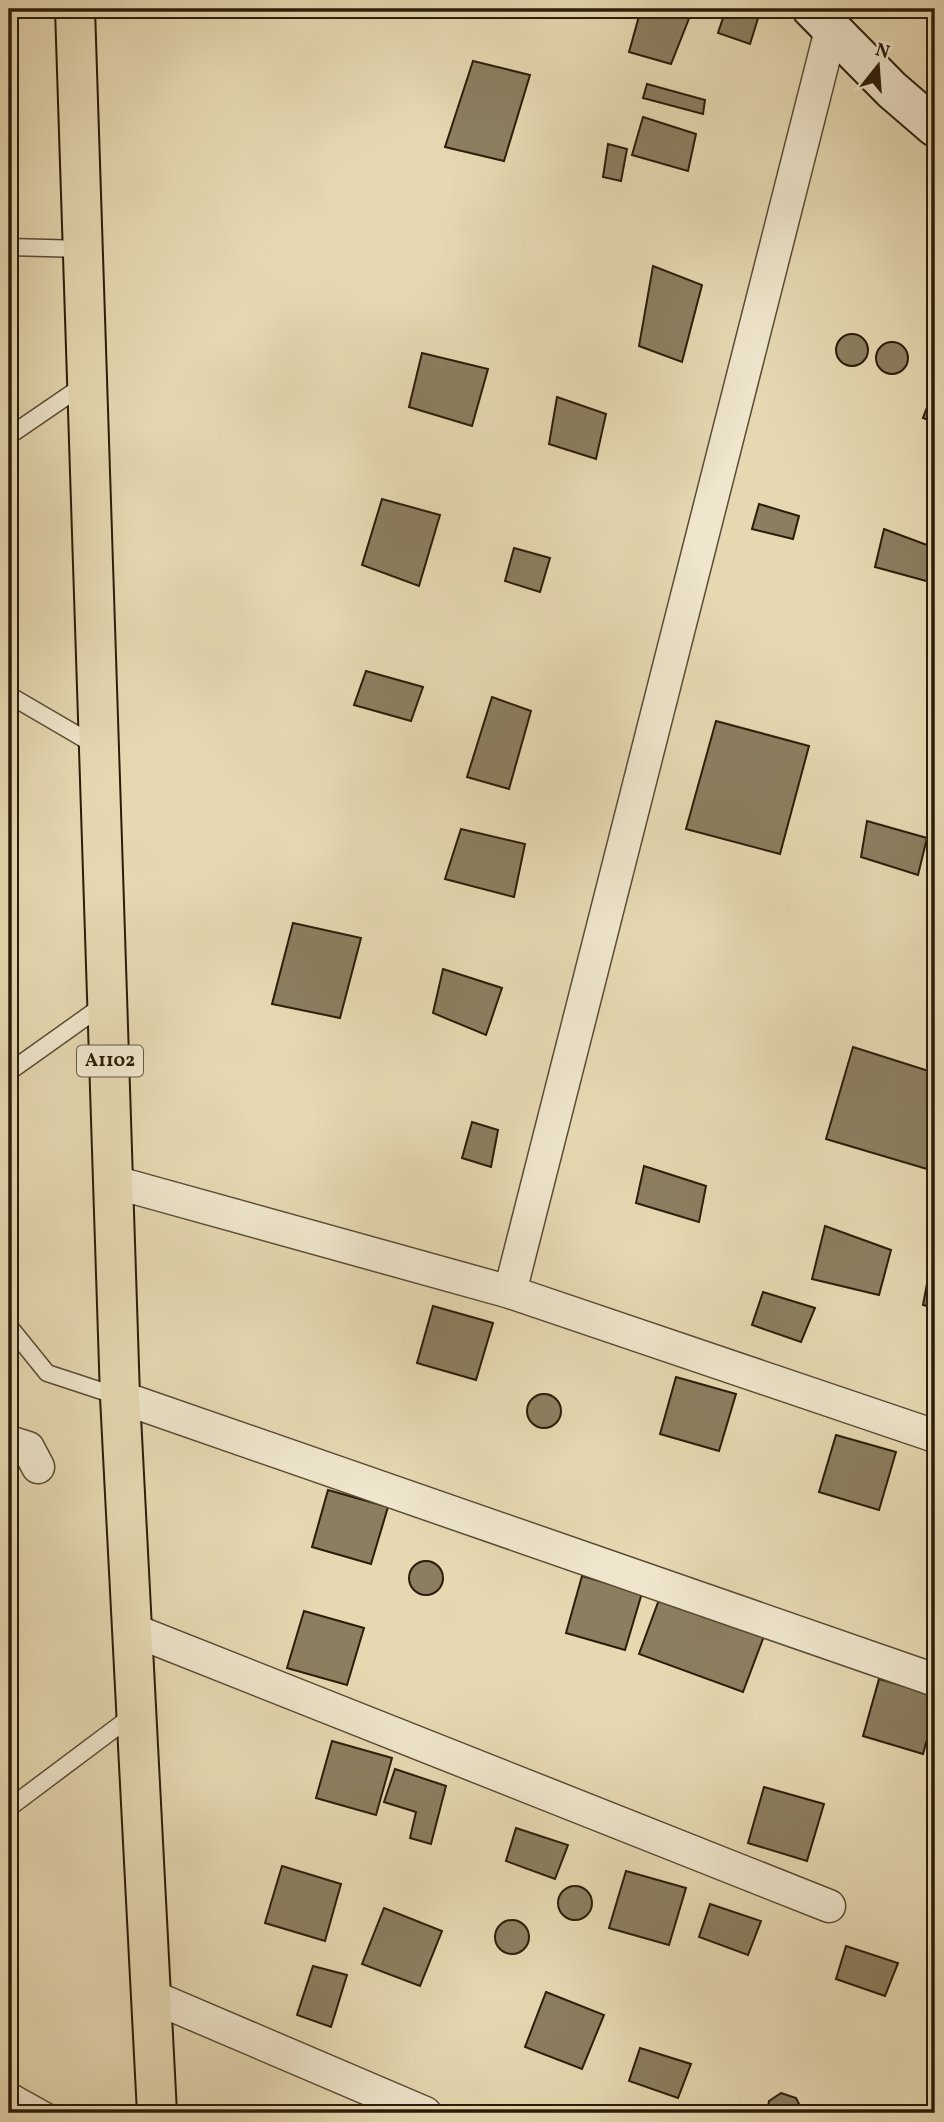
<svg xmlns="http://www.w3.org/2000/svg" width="944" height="2122" font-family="Vollkorn,serif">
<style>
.building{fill:#8c7f61;stroke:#2b1d0a;stroke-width:2}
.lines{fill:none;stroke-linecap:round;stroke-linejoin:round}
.lane-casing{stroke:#5a4c34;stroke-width:19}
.street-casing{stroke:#5a4c34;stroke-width:35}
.secondary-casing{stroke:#2b1d0a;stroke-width:42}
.primary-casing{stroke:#2b1d0a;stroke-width:42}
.lane{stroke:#efe6cd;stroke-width:16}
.street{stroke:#efe6cd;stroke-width:32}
.secondary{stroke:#efe6cd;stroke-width:38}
.primary{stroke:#e6d9b2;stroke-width:38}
.labels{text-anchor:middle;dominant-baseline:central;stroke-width:6;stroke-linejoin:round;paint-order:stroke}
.shield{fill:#efe6cd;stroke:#665944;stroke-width:2}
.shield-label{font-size:19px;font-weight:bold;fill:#2b1d0a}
</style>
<rect width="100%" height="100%" fill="#e6d9b2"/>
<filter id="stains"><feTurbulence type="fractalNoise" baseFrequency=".00286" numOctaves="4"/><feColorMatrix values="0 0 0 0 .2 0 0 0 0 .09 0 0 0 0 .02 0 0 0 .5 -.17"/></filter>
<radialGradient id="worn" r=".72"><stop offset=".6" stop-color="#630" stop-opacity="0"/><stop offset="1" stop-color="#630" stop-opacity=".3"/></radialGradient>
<g class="building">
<polygon points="641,9 685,9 692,11 671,64 629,52"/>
<polygon points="726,9 751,9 760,12 750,44 718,33"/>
<polygon points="473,61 530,75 504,161 445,147"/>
<polygon points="647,84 705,100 703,114 643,98"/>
<polygon points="643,117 696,134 688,171 632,155"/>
<polygon points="608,144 627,149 621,181 603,177"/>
<polygon points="653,266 702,285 682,362 639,346"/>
<circle cx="852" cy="350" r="16"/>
<circle cx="892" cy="358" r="16"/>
<polygon points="422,353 488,369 472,426 409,407"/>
<polygon points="935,386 935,423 923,418"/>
<polygon points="557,397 606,414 596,459 549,444"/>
<polygon points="382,499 440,515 419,586 362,565"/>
<polygon points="759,504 799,516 793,539 752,529"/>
<polygon points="884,529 935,548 935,566 930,582 875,567"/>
<polygon points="514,548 550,558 540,592 505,581"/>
<polygon points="366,671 423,687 411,721 354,705"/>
<polygon points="492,697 531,711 509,789 467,777"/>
<polygon points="716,721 809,746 780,854 686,829"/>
<polygon points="867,821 927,838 918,875 861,857"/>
<polygon points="461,829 525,844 514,897 445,879"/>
<polygon points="293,923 361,938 340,1018 272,1004"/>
<polygon points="443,969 502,988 486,1035 433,1013"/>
<polygon points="853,1047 935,1073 935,1140 927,1169 826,1139"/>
<polygon points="472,1122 498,1130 491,1167 462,1158"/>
<polygon points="644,1166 706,1186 699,1222 636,1203"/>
<polygon points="825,1226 891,1250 879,1295 812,1279"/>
<polygon points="932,1257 935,1258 935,1308 923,1305"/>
<polygon points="763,1292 815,1308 801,1342 752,1325"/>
<polygon points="433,1306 493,1323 476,1380 417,1363"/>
<polygon points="676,1377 736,1394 719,1451 660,1434"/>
<circle cx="544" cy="1411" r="17"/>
<polygon points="836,1435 896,1452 879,1510 819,1492"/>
<polygon points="328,1490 388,1507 371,1564 312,1547"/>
<circle cx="426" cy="1578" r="17"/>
<polygon points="582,1576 642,1593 625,1650 566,1633"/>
<polygon points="660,1597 764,1636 743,1692 639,1654"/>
<polygon points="304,1611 364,1628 347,1685 287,1668"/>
<polygon points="879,1679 935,1695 935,1710 923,1754 863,1736"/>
<polygon points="332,1741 392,1758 376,1815 316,1798"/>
<polygon points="395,1769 446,1786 431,1844 410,1838 416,1812 384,1802"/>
<polygon points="764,1787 824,1804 807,1861 748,1843"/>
<polygon points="516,1828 568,1845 555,1879 506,1861"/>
<polygon points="282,1866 341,1884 325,1941 265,1923"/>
<polygon points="626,1871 686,1888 669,1945 609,1928"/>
<circle cx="575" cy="1903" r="17"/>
<polygon points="710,1904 761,1921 748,1955 699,1937"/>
<polygon points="384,1908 442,1931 420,1986 362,1964"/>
<circle cx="512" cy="1937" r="17"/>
<polygon points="846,1946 898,1963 885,1996 836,1979"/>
<polygon points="313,1966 347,1975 331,2027 297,2015"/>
<polygon points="546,1992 604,2015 582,2069 525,2047"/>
<polygon points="640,2048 691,2064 678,2098 629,2081"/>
<polygon points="781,2093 796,2098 801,2108 800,2113 767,2113 769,2101"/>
</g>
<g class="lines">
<g class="lane-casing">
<g id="lane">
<polyline points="9,247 83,249"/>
<polyline points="9,436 85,384"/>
<polyline points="9,695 98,747"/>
<polyline points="9,1072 106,1003"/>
<polyline points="9,1326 47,1373 120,1397"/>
<polyline points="9,1808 133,1715"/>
<polyline points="9,2090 50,2113"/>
</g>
</g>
<g class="street-casing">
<g id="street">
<polyline points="114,1182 510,1292 935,1436"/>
<polyline points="510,1292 831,30"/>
<polyline points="120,1397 935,1680"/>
<polyline points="9,1442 28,1448 38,1467"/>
<polyline points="133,1630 829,1906"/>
<polyline points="151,1996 425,2113"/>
</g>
</g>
<g class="secondary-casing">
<polyline id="secondary" points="812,9 892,90 935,127"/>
</g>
<g class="primary-casing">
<polyline id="primary" points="75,9 120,1397 157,2113"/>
</g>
<use href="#lane" class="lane"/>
<use href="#street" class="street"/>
<use href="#secondary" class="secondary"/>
<use href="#primary" class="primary"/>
</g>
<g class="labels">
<rect class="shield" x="77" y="1045.5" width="66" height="31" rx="5"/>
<g class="shield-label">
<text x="110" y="1061">A1102</text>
</g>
</g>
<rect width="944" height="2122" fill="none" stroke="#e6d9b2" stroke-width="35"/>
<rect x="10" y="10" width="923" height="2101" fill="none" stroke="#2b1d0a" stroke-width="3.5"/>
<rect x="18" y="18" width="909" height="2087" fill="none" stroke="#2b1d0a" stroke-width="2"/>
<g transform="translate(878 66) rotate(17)" stroke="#efe6cd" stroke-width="5" paint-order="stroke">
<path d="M0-5L12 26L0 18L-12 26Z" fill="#2b1d0a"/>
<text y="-10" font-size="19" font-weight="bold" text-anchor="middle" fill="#2b1d0a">N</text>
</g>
<rect width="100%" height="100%" filter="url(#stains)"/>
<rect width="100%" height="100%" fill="url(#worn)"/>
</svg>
